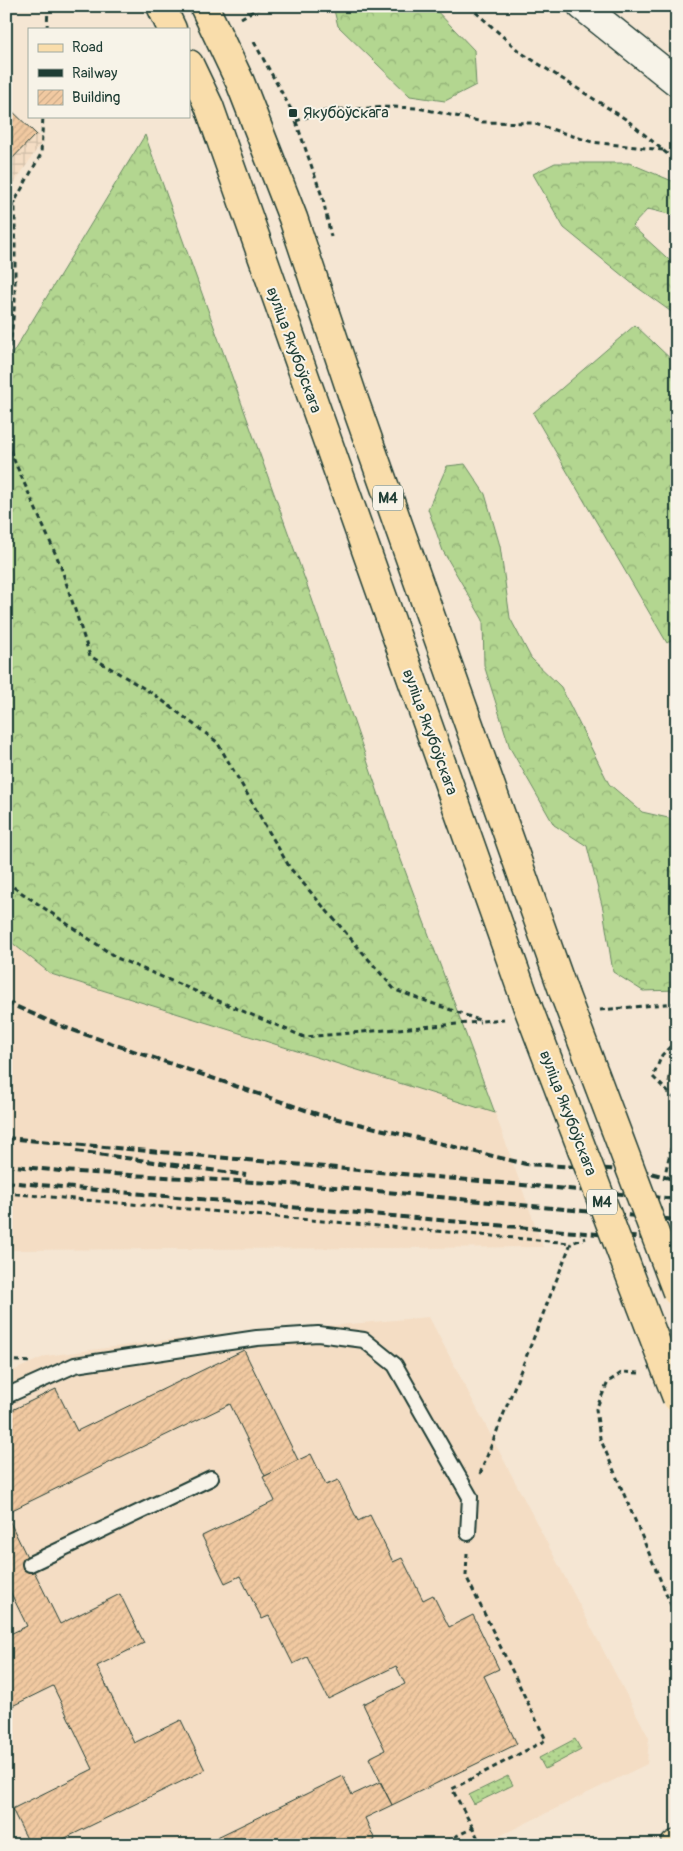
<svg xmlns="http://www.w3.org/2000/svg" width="683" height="1851" font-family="Pangolin,sans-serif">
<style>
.built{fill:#f4ddc4}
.industrial{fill:url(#industrial-grid)}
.grass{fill:url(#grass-dots);stroke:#698a62}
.forest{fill:url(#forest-crowns);stroke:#698a62}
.building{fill:url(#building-hatch);stroke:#1f3d34}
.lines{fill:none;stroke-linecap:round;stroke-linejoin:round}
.lane-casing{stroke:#1f3d34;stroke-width:18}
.secondary-casing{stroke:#1f3d34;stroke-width:31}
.primary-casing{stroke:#1f3d34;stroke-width:31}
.path{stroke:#1f3d34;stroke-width:3;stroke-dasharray:5 4;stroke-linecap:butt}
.lane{stroke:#f7f3e8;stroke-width:14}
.secondary{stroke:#f7f3e8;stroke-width:28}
.primary{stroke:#f9ddab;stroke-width:28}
.rail{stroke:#1f3d34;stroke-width:4;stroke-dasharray:8 4;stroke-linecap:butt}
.primary-bridge-casing{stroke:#1f3d34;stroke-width:31;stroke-linecap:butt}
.primary-bridge{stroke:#f9ddab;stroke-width:28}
.poi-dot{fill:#1f3d34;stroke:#f7f3e8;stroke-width:2}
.labels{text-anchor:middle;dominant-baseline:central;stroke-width:4;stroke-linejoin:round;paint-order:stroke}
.shield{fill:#f7f3e8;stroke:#60746a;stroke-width:1}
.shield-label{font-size:15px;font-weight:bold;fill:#1f3d34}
.poi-label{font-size:16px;fill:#1f3d34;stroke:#f7f3e8;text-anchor:start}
.street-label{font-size:16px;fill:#1f3d34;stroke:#f7f3e8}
</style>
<defs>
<pattern id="industrial-grid" width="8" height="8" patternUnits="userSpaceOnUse" patternTransform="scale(1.25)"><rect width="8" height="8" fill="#f4ddc4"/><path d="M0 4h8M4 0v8" fill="none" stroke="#d1bfa9"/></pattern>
<pattern id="grass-dots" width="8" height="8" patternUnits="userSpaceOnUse" patternTransform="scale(1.25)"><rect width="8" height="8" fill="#b3d690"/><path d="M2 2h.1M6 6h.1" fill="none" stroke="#91af76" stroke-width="1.8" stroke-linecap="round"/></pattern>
<pattern id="forest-crowns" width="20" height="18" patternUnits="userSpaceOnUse" patternTransform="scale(1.25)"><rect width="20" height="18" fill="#b3d690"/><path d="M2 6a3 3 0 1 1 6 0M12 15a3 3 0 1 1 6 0" fill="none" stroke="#91af76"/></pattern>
<pattern id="building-hatch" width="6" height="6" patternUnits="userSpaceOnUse" patternTransform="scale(1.25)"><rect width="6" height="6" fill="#f1c9a1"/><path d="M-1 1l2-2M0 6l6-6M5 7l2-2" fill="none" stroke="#ceae8b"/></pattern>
</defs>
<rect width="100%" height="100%" fill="#f5e6d3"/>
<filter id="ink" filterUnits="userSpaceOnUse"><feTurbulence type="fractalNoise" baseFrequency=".02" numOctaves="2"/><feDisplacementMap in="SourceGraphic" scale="10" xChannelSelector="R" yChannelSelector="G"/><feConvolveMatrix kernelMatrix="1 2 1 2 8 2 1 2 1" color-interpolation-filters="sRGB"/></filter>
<g filter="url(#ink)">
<g class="built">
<polygon points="6,938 51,974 495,1113 543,1247 6,1250"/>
<polygon points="429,1317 649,1738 647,1764 481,1845 6,1845 6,1374 46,1356 167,1340"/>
</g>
<polygon class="industrial" points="6,105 43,140 6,196"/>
<g class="grass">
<polygon points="575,1739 581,1750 545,1769 539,1758"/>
<polygon points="508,1776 513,1785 474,1804 469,1795"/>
</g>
<g class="forest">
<polygon points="333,6 432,6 474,50 476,85 445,101 410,96 338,26"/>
<polygon points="145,135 312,599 400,857 495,1113 51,974 6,938 6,364"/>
<polygon points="555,163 629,163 677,183 677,216 648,209 632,226 677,267 677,316 634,285 564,228 533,174"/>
<polygon points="635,325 677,365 677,636 667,643 533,413"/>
<polygon points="465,464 485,494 500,546 510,618 531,658 561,687 609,784 642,812 677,820 677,990 643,991 613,972 603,909 587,846 554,825 510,748 484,665 483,620 443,551 428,509 447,466"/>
</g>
<g class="building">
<polygon points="6,105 36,134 6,165"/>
<polygon points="675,1046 677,1046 677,1084 668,1082"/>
<polygon points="244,1350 298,1460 265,1476 230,1404 6,1513 6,1413 56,1389 77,1431"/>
<polygon points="311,1454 326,1485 338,1480 358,1521 370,1515 393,1562 402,1558 423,1600 433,1595 449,1627 473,1615 499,1669 484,1676 517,1744 392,1805 369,1758 385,1750 363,1704 405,1684 396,1666 328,1699 307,1657 293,1664 269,1616 262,1619 240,1576 225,1583 202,1536 275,1501 263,1477"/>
<polygon points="6,1514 60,1624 120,1594 144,1643 97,1666 134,1743 181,1720 205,1770 51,1845 30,1845 12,1809 93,1769 53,1686 6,1709 6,1636 27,1626 6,1583"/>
<polygon points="343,1776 352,1795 380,1782 392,1805 365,1818 375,1840 365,1845 201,1845"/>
</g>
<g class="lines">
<g class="lane-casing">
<g id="lane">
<polyline points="6,1396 75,1365 257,1338 318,1334 364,1340 395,1365 470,1497 468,1533"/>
<polyline points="30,1564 211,1478"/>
</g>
</g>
<g class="secondary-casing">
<polyline id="secondary" points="582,6 677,82"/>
</g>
<g class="primary-casing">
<g id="primary">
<polyline points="161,6 172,29"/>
<polyline points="204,6 240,82 293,218 354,400 564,993"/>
<polyline points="189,64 209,106 527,1005"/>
<polyline points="675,1845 677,1844"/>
</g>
</g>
<g class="path">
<polyline points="469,6 520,52 627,120 677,162"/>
<polyline points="241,18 262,6"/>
<polyline points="47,29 48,6"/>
<polyline points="254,42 293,113 323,199 331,237"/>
<polyline points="296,121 328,110 392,107 418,108 483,122 532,123 592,142 663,150"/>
<polyline points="6,224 15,201 41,154 43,116"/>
<polyline points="6,383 15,301 15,201"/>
<polyline points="6,442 60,564 90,656 155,695 217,742 290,868 395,990 482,1021 504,1019"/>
<polyline points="6,882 117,958 304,1037 480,1022"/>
<polyline points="600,1010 677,1003"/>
<polyline points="677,1040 662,1055 653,1077 677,1101"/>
<polyline points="664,1179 677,1122"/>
<polyline points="6,1193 571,1243"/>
<polyline points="6,1360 31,1362"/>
<polyline points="639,1373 623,1372 608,1382 596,1409 600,1438 677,1619"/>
<polyline points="480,1474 571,1243 586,1238"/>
<polyline points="467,1553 466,1576 546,1740 452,1789 473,1828"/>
<polyline points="438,1845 473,1828 481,1845"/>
</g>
<use href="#lane" class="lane"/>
<use href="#secondary" class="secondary"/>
<use href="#primary" class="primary"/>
<g class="rail">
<polyline points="6,1002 58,1025 317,1114 526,1164 643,1171 677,1180"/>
<polyline points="6,1138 677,1199"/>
<polyline points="76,1151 246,1175"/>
<polyline points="6,1165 60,1171 325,1186 677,1220"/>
<polyline points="6,1182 677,1241"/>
</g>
<g class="primary-bridge-casing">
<g id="primary-bridge">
<polyline points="564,993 677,1292"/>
<polyline points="527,1005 677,1398"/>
</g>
</g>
<use href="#primary-bridge" class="primary-bridge"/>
</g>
</g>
<rect class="poi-dot" x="288" y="108" width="10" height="10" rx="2.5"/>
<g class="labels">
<g class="shield">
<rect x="373" y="485.5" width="30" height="25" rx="4"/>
<rect x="587" y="1189.5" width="30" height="25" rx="4"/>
</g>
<g class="shield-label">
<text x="388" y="498">М4</text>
<text x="602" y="1202">М4</text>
</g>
<g class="poi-label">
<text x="303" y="113">Якубоўскага</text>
</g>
<g class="street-label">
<text transform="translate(294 350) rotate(70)">вуліца Якубоўскага</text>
<text transform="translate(430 732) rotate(70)">вуліца Якубоўскага</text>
<text transform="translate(568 1113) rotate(69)">вуліца Якубоўскага</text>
</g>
</g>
<rect width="683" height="1851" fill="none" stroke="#f7f3e8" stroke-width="25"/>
<rect x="12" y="12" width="658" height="1826" fill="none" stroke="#1f3d34" stroke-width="2" filter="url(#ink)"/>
<rect x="28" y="28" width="162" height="90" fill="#f7f3e8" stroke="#a1aaa0"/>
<rect x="38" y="44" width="25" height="8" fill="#f9ddab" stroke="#a1aaa0"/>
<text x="72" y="52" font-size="15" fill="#1f3d34">Road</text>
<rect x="38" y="69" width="25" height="8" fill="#1f3d34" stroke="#a1aaa0"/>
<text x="72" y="78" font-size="15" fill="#1f3d34">Railway</text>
<rect x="38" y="90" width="25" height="15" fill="url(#building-hatch)" stroke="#a1aaa0"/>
<text x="72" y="102" font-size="15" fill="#1f3d34">Building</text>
</svg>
